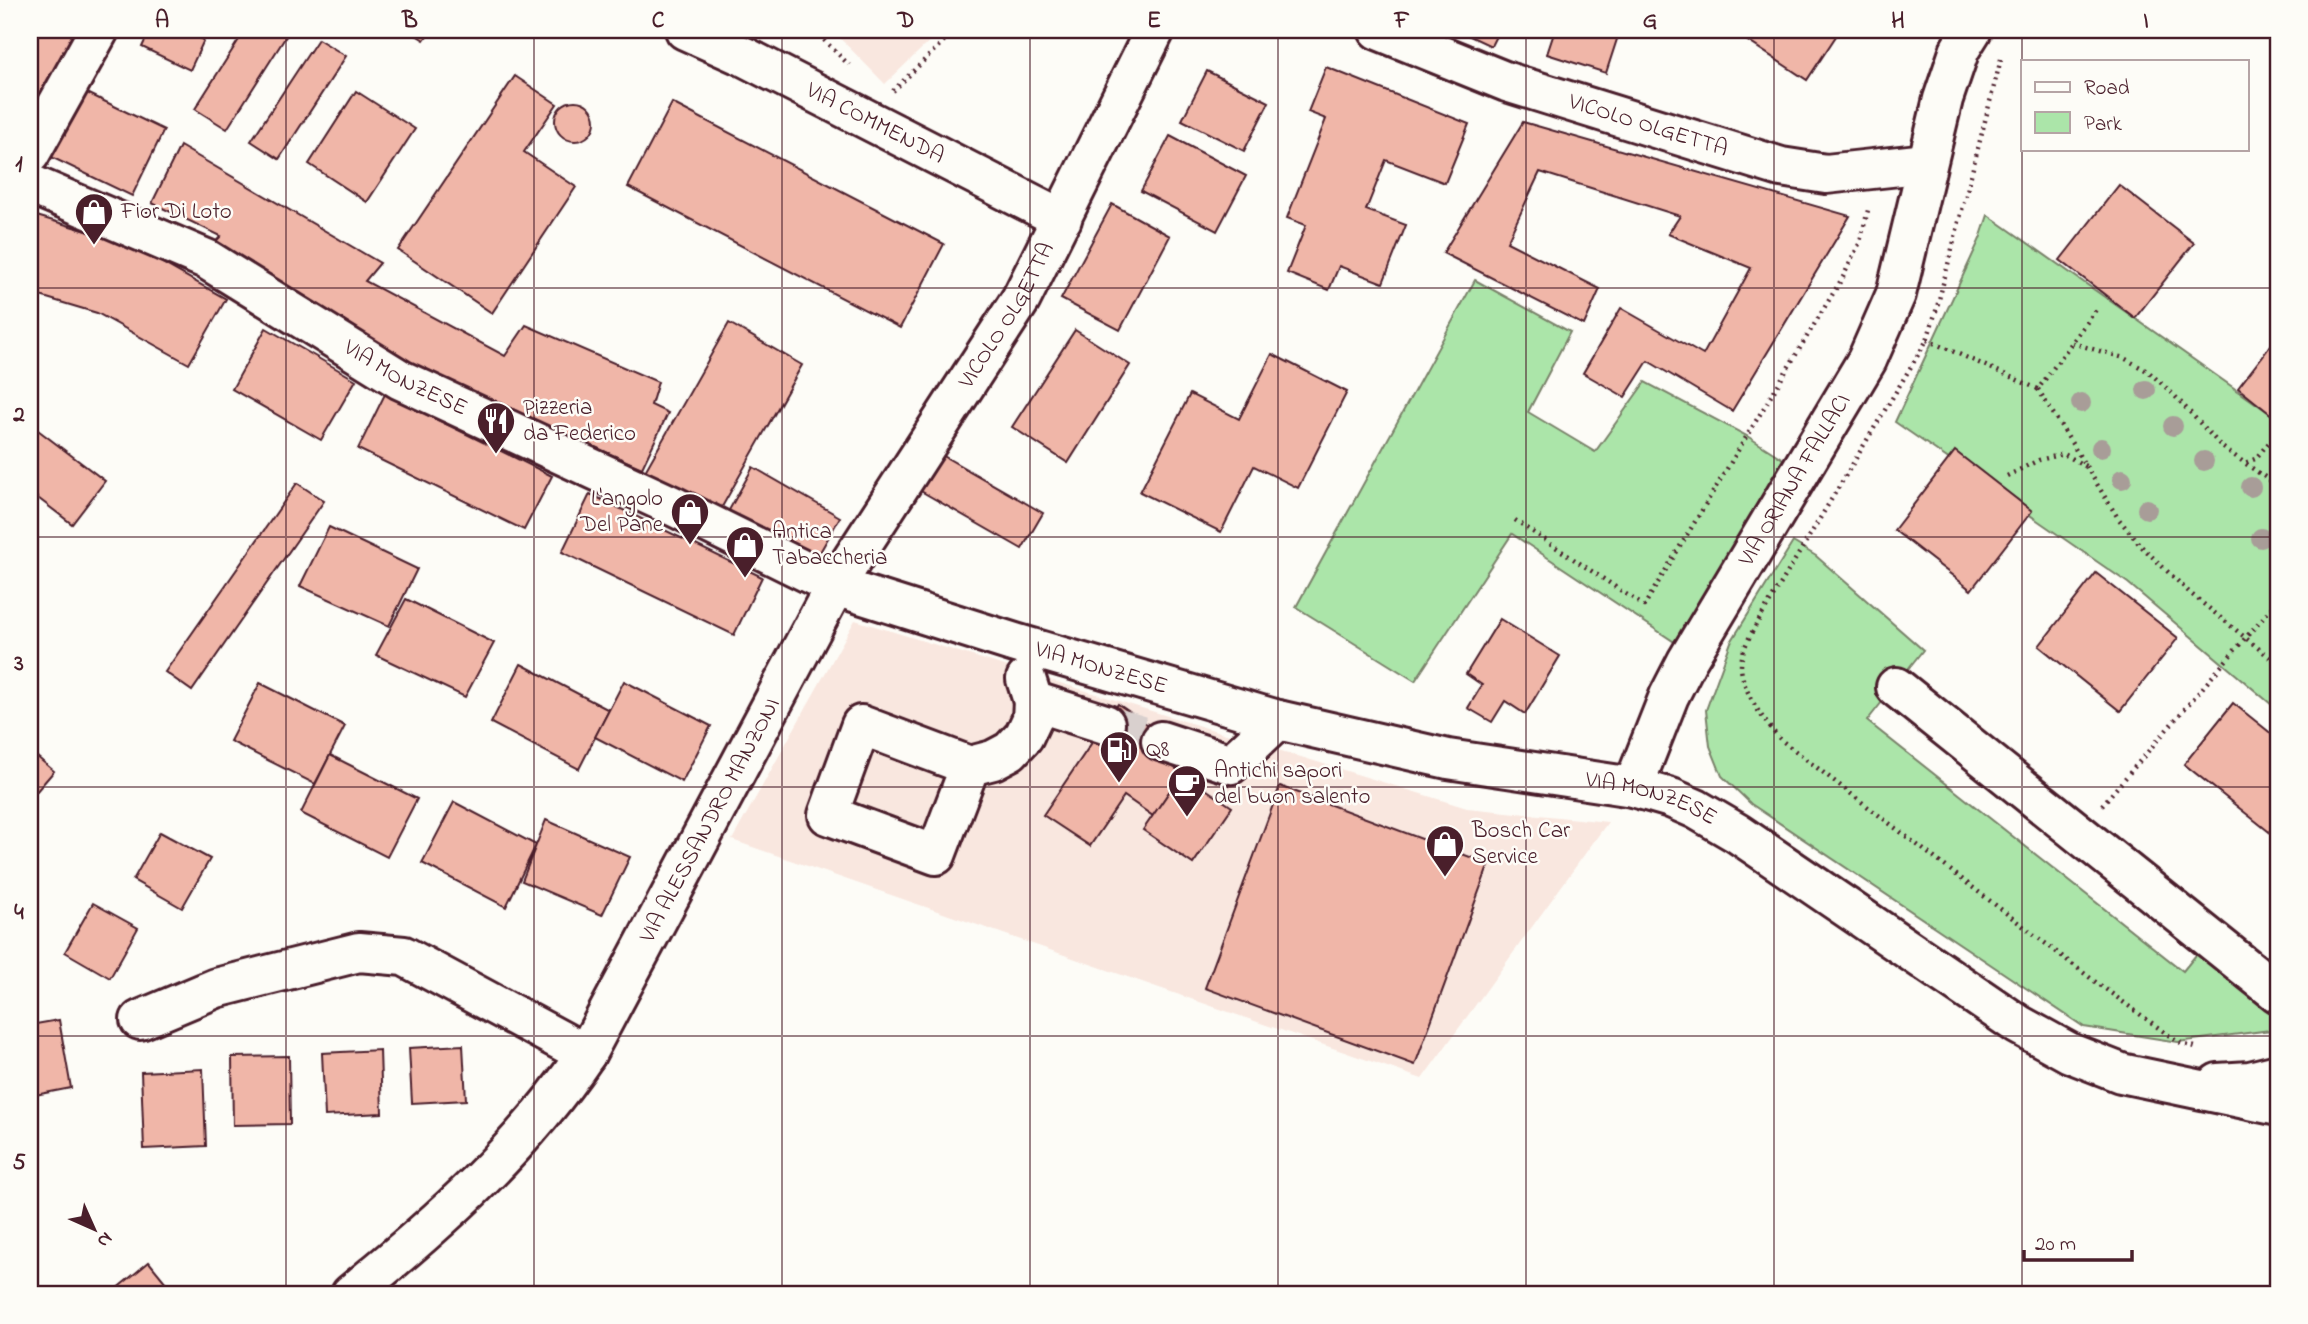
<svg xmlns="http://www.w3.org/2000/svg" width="2308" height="1324" font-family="'Indie Flower',sans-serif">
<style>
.built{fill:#f9e7df}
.green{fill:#abe5a9;stroke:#7a826a;stroke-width:2}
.building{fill:#f0b6a8;stroke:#4a1f2b;stroke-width:2}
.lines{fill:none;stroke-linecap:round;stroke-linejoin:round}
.minor-tunnel{stroke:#d9d0ce;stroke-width:38;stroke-dasharray:38 19;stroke-linecap:butt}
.minor-casing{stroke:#4a1f2b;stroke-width:44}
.path{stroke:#4a1f2b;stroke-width:4.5;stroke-dasharray:2 5;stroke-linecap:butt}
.minor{stroke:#fdfcf7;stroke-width:38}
.tree{fill:#a89d98}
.grid{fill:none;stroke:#4a1f2b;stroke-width:2;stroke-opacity:0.55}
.labels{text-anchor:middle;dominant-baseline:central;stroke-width:5;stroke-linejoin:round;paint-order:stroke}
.street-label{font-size:23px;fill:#4a1f2b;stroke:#fdfcf7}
.poi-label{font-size:23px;fill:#4a1f2b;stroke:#fdfcf7;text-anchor:start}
.neatline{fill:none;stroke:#4a1f2b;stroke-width:2.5}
.grid-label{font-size:23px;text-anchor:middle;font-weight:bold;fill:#4a1f2b}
</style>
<rect width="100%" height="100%" fill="#fdfcf7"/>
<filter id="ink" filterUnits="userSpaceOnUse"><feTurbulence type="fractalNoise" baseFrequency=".0143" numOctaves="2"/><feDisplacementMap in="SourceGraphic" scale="14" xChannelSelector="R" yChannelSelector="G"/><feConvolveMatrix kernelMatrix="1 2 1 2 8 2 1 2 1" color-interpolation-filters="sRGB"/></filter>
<g filter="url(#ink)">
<g class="built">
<polygon points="832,30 941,30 885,84"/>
<polygon points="855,620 1467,808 1608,822 1422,1079 732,840"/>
</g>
<g class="green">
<polygon points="1988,215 2278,419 2278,710 2128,583 1895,422 1980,239"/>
<polygon points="1475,280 1570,332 1528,412 1595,452 1645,382 1747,436 1783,459 1676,643 1512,534 1415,681 1296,607"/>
<polygon points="1793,542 1816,556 1923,650 1867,721 2183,971 2200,950 2278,1018 2278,1029 2178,1042 2084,1027 1751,804 1722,776 1710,746 1706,710 1731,642"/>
</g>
<g class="building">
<polygon points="30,30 80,30 30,116"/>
<polygon points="150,30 182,30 204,40 190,70 142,47"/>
<polygon points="245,30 290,30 227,129 195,109"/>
<polygon points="408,30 431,30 424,40"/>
<polygon points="1457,30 1499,30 1491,46"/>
<polygon points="1555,30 1620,30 1606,73 1547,54"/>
<polygon points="1731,30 1840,30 1807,80"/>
<polygon points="318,39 346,56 279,159 251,141"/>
<polygon points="1326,67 1469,124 1445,183 1386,160 1366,210 1406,225 1383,283 1339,266 1329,290 1287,273 1306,225 1287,218 1326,119 1308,112"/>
<polygon points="1207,71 1269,102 1244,151 1182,120"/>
<polygon points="515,76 557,104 524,152 576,187 492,313 398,250"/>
<polygon points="81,90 164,130 132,196 49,156"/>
<polygon points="356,91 415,129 367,202 309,164"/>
<circle cx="575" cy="121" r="20"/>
<polygon points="672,103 944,244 900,328 628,187"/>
<polygon points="1523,122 1850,216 1732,411 1648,361 1625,397 1583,373 1621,308 1703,355 1751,268 1668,234 1680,216 1540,172 1507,242 1600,289 1584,325 1443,253"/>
<polygon points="1170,136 1246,176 1217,231 1141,191"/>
<polygon points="180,146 380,263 365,281 505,356 526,325 658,382 651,405 668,413 642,468 389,357 208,250 221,236 152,203"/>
<polygon points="2119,185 2194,243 2135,318 2060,260"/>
<polygon points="1112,204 1170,236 1120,330 1061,299"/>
<polygon points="30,214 127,243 226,299 189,364 97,313 30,293"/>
<polygon points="729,323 802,365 718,514 644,473"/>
<polygon points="266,328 356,380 321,440 232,389"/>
<polygon points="1075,330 1130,365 1068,463 1012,427"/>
<polygon points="2278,336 2278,420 2238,388"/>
<polygon points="1272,354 1347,392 1298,488 1254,466 1221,532 1140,492 1190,394 1239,419"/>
<polygon points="385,394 552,476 524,530 358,449"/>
<polygon points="30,424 105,481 72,524 30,492"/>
<polygon points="933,450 1043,513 1022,549 912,486"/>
<polygon points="1955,451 2032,511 1971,590 1894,530"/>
<polygon points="753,467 840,517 815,561 728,512"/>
<polygon points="297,483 324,501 192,691 165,672"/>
<polygon points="590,494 762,577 734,635 562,552"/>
<polygon points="329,527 417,569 389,626 300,586"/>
<polygon points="2096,573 2178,638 2120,711 2039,646"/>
<polygon points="406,599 494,643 465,697 376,655"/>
<polygon points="1500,619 1560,656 1525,714 1505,701 1492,722 1468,708 1482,685 1466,674"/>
<polygon points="521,664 609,710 579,769 491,723"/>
<polygon points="624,681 711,726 682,782 595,737"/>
<polygon points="260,683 345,726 315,784 230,741"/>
<polygon points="2233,703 2278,739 2278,839 2184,764"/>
<polygon points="1118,704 1164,736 1153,753 1182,773 1153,816 1124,796 1090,846 1043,815"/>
<polygon points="30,751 54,771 30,799"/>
<polygon points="330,755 417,799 387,857 301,813"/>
<polygon points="1182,773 1232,807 1193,864 1143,830"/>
<polygon points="1280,786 1489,864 1415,1065 1205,988"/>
<polygon points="454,802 536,845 506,907 422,863"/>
<polygon points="546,820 630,857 602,915 522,881"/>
<polygon points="160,832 210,859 182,908 133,880"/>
<polygon points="93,903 138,928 110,978 65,952"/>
<polygon points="59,1020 71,1088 30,1096 30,1025"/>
<polygon points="463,1045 466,1100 412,1103 409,1048"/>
<polygon points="380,1050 382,1113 325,1116 322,1053"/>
<polygon points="289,1056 290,1124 233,1125 232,1057"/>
<polygon points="203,1069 206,1146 144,1149 141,1072"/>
<polygon points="149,1262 175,1294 110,1294"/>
</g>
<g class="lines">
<polyline class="minor-tunnel" points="1105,724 1161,741"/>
<g class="minor-casing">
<g id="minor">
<path id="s1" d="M685,30L745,57L1062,219"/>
<path id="s2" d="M1378,30L1507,82L1781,167L1826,174L1927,163"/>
<polyline points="30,154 99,30"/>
<path id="s3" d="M30,184L206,259L401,380L675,507L835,586L1015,643L1278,720L1448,759L1633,787L1671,798L1696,809L1737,833L2019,1025L2070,1053L2121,1073L2278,1106"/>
<polyline points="1026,679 1033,701 1105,724"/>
<polyline points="1896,687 2278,993"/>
<polyline points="1161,741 1231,764 1278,720"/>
<polyline points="970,766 936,855 828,815 861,725 970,766 993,760 1010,751 1024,736 1032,719 1033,701"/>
<path id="s4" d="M1633,787L1669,696L1687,661L1867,360L1896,294L1943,99L1960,49L1972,30"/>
<polyline points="140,1020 216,988 359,952 404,956 586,1054"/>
<polyline points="2218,1083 2250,1081 2278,1074"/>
<path id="s5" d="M351,1294C440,1222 522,1149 586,1054L835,586L1021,299L1155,30"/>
</g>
</g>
<g class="path">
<polyline points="814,30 849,65"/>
<path d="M2001,59L1936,311L1927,340L1756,625C1749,638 1741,651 1741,667C1742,691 1765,723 1781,740L2093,980L2178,1042L2195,1047"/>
<polyline points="893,91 955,30"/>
<polyline points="1927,340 2038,389 2098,307"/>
<polyline points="2072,343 2124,358 2149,372 2174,395 2222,447 2245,463 2255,459 2273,438"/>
<polyline points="2038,389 2118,518 2140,545 2190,593 2278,664"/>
<polyline points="2246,464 2278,486"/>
<polyline points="2007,476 2039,460 2064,454 2087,467"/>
<polyline points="1515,520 1644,606 1843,277 1860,242 1869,206"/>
<polyline points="2278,568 2271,580 2274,594 2278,599"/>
<polyline points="2102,805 2278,600"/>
</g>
<use href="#minor" class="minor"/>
</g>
<g class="tree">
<circle cx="2146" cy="390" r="10"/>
<circle cx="2081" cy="403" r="10"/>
<circle cx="2173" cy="426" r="10"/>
<circle cx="2101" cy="448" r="10"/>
<circle cx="2204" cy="461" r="10"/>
<circle cx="2122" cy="479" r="10"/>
<circle cx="2251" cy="487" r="10"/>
<circle cx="2147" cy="509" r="10"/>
<circle cx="2261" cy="538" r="10"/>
</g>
</g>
<path class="grid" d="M286,30V1294M534,30V1294M782,30V1294M1030,30V1294M1278,30V1294M1526,30V1294M1774,30V1294M2022,30V1294M30,288H2278M30,537H2278M30,787H2278M30,1036H2278"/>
<defs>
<g id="shop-pin" transform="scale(2.0125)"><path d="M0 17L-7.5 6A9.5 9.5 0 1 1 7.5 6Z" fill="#4a1f2b" stroke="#fdfcf7"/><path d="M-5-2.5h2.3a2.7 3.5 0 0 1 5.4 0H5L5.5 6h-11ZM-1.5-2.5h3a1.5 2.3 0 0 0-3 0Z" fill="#fff"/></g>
<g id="restaurant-pin" transform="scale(2.0125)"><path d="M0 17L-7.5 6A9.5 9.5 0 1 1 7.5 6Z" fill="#4a1f2b" stroke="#fdfcf7"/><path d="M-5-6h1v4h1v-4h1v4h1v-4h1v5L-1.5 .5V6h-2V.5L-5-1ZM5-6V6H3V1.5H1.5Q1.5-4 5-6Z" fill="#fff"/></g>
<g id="fuel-pin" transform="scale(2.0125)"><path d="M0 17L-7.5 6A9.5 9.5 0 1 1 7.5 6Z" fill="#4a1f2b" stroke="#fdfcf7"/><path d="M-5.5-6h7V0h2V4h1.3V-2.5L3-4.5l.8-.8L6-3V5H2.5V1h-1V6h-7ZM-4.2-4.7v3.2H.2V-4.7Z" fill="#fff"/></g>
<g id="cafe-pin" transform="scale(2.0125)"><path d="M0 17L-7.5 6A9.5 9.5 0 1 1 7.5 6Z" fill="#4a1f2b" stroke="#fdfcf7"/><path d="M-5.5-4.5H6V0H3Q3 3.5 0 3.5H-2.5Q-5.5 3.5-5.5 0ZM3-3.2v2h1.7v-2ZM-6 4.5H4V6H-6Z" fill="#fff"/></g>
</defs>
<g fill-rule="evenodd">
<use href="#shop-pin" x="94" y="212"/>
<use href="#restaurant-pin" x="496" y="421"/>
<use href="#shop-pin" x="690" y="512"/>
<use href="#shop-pin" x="745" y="545"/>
<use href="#fuel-pin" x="1119" y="750"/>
<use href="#cafe-pin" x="1187" y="784"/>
<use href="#shop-pin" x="1445" y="844"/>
</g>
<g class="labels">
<g class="street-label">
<text stroke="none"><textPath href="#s1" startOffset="212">VIA COMMENDA</textPath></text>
<text stroke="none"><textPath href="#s2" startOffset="287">VICOLO OLGETTA</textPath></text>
<text stroke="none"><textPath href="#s5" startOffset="1188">VICOLO OLGETTA</textPath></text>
<text stroke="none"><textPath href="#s3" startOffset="424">VIA MONZESE</textPath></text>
<text stroke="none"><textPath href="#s4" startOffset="348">VIA ORIANA FALLACI</textPath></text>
<text stroke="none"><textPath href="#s3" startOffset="1180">VIA MONZESE</textPath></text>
<text stroke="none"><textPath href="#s3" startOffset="1746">VIA MONZESE</textPath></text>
<text stroke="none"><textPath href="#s5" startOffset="602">VIA ALESSANDRO MANZONI</textPath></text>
</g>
<g class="poi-label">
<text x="121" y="212">Fior Di Loto</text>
<text x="523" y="408">Pizzeria<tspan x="523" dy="26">da Federico</tspan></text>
<text x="663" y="499" text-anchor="end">L'angolo<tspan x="663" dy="26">Del Pane</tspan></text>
<text x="772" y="532">Antica<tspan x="772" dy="26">Tabaccheria</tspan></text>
<text x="1146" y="750">Q8</text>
<text x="1214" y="771">Antichi sapori<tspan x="1214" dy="26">del buon salento</tspan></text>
<text x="1472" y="831">Bosch Car<tspan x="1472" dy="26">Service</tspan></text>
</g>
</g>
<rect width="2308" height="1324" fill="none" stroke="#fdfcf7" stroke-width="77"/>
<rect x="2021" y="60" width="228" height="91" fill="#fdfcf7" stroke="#b5a4a5" stroke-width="2"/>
<rect x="2035" y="82" width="35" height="10" fill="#fdfcf7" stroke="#b5a4a5" stroke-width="2"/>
<text x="2084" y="94" font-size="21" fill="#4a1f2b">Road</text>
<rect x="2035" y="112" width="35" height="21" fill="#abe5a9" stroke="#b5a4a5" stroke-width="2"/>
<text x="2084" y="130" font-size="21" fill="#4a1f2b">Park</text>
<g transform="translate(94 1229) rotate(135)" stroke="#fdfcf7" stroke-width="5" paint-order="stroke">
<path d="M0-5L12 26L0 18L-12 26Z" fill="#4a1f2b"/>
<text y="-10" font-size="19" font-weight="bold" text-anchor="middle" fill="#4a1f2b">N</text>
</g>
<path d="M2024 1250v10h108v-10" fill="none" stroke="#4a1f2b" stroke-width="3.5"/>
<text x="2035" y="1250" font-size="21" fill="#4a1f2b" stroke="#fdfcf7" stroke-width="5" paint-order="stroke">20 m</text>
<rect x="38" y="38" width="2232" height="1248" class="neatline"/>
<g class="grid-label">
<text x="162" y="27">A</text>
<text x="410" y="27">B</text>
<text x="658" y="27">C</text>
<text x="906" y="27">D</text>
<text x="1154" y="27">E</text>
<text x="1402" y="27">F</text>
<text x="1650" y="27">G</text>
<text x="1898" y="27">H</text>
<text x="2146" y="27">I</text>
<text x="19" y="171">1</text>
<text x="19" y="421">2</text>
<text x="19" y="670">3</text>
<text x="19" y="919">4</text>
<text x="19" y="1169">5</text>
</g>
</svg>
